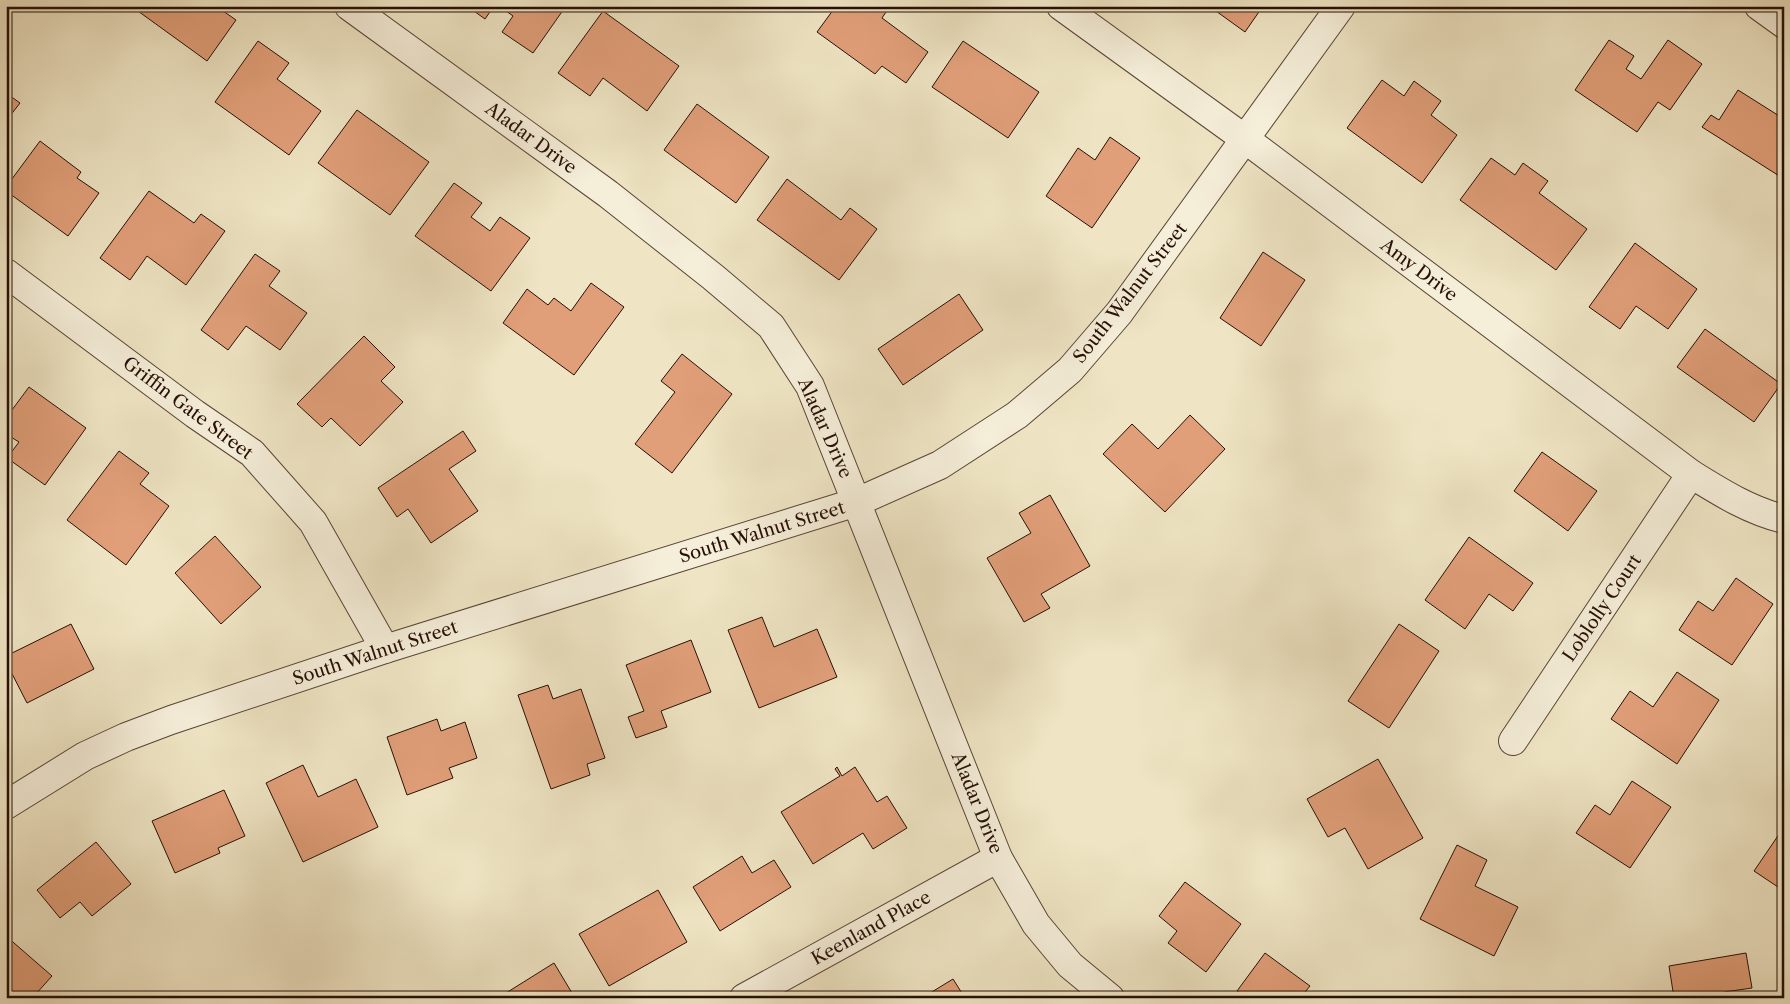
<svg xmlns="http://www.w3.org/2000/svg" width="1790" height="1004" font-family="'Libre Caslon Text',serif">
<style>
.building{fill:#e19f79;stroke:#260f05}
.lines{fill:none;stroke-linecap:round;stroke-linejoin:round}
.minor-casing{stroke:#584435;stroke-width:30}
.tertiary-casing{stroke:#584435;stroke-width:30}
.minor{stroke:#f5eed9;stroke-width:28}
.tertiary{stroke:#f5eed9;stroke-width:28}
.labels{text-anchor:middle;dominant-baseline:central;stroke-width:4.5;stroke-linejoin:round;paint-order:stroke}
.street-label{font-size:18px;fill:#260f05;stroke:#f5eed9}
</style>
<rect width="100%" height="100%" fill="#efe5c4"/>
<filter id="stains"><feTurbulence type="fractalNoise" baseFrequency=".004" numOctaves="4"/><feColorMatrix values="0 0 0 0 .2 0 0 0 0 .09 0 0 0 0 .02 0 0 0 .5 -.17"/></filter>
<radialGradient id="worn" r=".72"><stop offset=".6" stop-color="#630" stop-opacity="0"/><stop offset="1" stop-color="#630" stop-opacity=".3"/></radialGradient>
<g class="building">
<polygon points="131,6 216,6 236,20 207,61"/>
<polygon points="467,6 494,6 485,19"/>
<polygon points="499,6 566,6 533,53 502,32 513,16"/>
<polygon points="836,6 890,6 882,18 928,52 906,83 882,66 875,74 817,32"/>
<polygon points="1209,6 1263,6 1245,32"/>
<polygon points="603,11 679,66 647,111 603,78 590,96 558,73"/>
<polygon points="1609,40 1634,56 1626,69 1641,79 1668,40 1702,64 1670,110 1658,102 1637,132 1575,90"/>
<polygon points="258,41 289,63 277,79 321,111 289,155 215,102"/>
<polygon points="963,41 1039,92 1008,138 932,87"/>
<polygon points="1382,80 1404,96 1414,81 1441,101 1431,115 1457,135 1422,183 1347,128"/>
<polygon points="1738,90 1784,119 1784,179 1702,127 1711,115 1719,120"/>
<polygon points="6,93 20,103 6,121"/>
<polygon points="697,104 769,157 736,203 664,150"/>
<polygon points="357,110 429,162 390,215 318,163"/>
<polygon points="1110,137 1140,158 1092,228 1046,196 1078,148 1095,160"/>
<polygon points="40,141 81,172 77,178 99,193 68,236 6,191 6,187"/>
<polygon points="1491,158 1515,175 1523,163 1548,181 1539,193 1587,229 1556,270 1460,200"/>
<polygon points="787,179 841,220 850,208 877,229 839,280 757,220"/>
<polygon points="454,183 482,203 471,217 490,231 500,217 530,238 491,291 415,236"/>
<polygon points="149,191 194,223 201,214 225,231 186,285 147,256 130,280 100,258"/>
<polygon points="1635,243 1697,289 1668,329 1636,306 1620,329 1589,307"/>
<polygon points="1263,252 1305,280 1261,346 1220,318"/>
<polygon points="255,254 280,271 269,286 307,313 280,350 246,326 228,350 201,330"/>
<polygon points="591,283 624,307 574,375 503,323 527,289 548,305 554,298 571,311"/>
<polygon points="959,294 983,330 903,385 878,349"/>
<polygon points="1705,329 1781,384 1754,422 1677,367"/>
<polygon points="364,336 395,367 381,381 403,402 360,446 331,418 322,427 297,404"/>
<polygon points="682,354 732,394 672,473 635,444 675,392 661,381"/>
<polygon points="29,387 86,428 45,485 7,458 19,442 6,434 6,418"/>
<polygon points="1190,415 1225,449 1165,512 1103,454 1132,424 1158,449"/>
<polygon points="463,431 476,451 449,469 478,511 431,543 408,509 397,517 378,488"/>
<polygon points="119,451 149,473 140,484 169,506 126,565 67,520"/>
<polygon points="1542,452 1597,491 1568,531 1514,491"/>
<polygon points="1050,495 1090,566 1041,594 1050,608 1024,622 987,558 1031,533 1019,513"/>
<polygon points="215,536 261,587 221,624 175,573"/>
<polygon points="1469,537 1533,583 1513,611 1489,594 1465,629 1425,600"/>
<polygon points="1736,578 1773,604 1732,665 1679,630 1698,601 1713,611"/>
<polygon points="762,617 774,647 817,629 837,677 759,708 728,630"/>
<polygon points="71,624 94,669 27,703 6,662 6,656"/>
<polygon points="1399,624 1439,651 1389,728 1348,701"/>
<polygon points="691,640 711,692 661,711 667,727 636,738 628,717 644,711 626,665"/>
<polygon points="1677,672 1719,700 1677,764 1611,719 1630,691 1653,707"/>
<polygon points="548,685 553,699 581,689 605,758 587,764 590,775 551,789 518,695"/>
<polygon points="437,719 441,731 465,722 477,758 449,768 453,778 407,795 387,737"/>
<polygon points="1378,759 1423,838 1368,869 1345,828 1328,837 1307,799"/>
<polygon points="303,765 318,797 356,779 378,827 303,862 266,783"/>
<polygon points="837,767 842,776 855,767 877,802 887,796 907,828 873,849 863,833 813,864 781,812 840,776 835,769"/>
<polygon points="1632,781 1671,807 1630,868 1576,833 1595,805 1610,815"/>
<polygon points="224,790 245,836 218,848 220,853 175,873 152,821"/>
<polygon points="1784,827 1784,891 1754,871"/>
<polygon points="96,842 131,884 92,916 80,902 60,918 37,890"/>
<polygon points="1457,845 1487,860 1475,886 1518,907 1494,956 1420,919"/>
<polygon points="742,856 752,873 774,860 791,887 720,931 693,887"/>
<polygon points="1185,882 1241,924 1206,972 1168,943 1177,931 1159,916"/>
<polygon points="658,890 687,942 609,986 579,934"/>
<polygon points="6,936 52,976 35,995 39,998 6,998"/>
<polygon points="1265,953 1310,986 1301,997 1302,998 1247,998 1237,991"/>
<polygon points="1746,953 1752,988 1724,992 1725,998 1674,998 1669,966"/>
<polygon points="554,963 575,998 498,998"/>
<polygon points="953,979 965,998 922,998"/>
</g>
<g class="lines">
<g class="minor-casing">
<g id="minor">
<polyline points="349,6 608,194 713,277 771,326 810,386 998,858 1036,924 1070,965 1110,998"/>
<path d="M1061,6L1245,139L1691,474C1720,492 1750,511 1784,519"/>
<polyline points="6,273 195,414 252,453 313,522 385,649"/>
<polyline points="1513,741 1691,474"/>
<polyline points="6,805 85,756 126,737 171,720 385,649 857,502 940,465 1017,415 1070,370 1119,313 1341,6"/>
<polyline points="744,998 998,858"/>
</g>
</g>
<g class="tertiary-casing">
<polyline id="tertiary" points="1759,6 1784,24"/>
</g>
<use href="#minor" class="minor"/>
<use href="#tertiary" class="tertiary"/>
</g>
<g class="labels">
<g class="street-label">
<text transform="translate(531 138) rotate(36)">Aladar Drive</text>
<text transform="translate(1419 270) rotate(37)">Amy Drive</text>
<text transform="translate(1130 293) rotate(-52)">South Walnut Street</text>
<text transform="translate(188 408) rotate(37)">Griffin Gate Street</text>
<text transform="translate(825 428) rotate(66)">Aladar Drive</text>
<text transform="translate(762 532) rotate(-17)">South Walnut Street</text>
<text transform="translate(1602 608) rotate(-56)">Loblolly Court</text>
<text transform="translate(375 653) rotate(-18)">South Walnut Street</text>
<text transform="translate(977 803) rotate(68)">Aladar Drive</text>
<text transform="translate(871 928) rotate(-29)">Keenland Place</text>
</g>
</g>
<rect width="1790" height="1004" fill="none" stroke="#efe5c4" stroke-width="25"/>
<rect x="8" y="8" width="1775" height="989" fill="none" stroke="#260f05" stroke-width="2.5"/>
<rect x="12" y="12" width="1765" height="979" fill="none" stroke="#260f05"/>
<rect width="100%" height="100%" filter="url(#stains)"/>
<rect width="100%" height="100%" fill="url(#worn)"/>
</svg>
